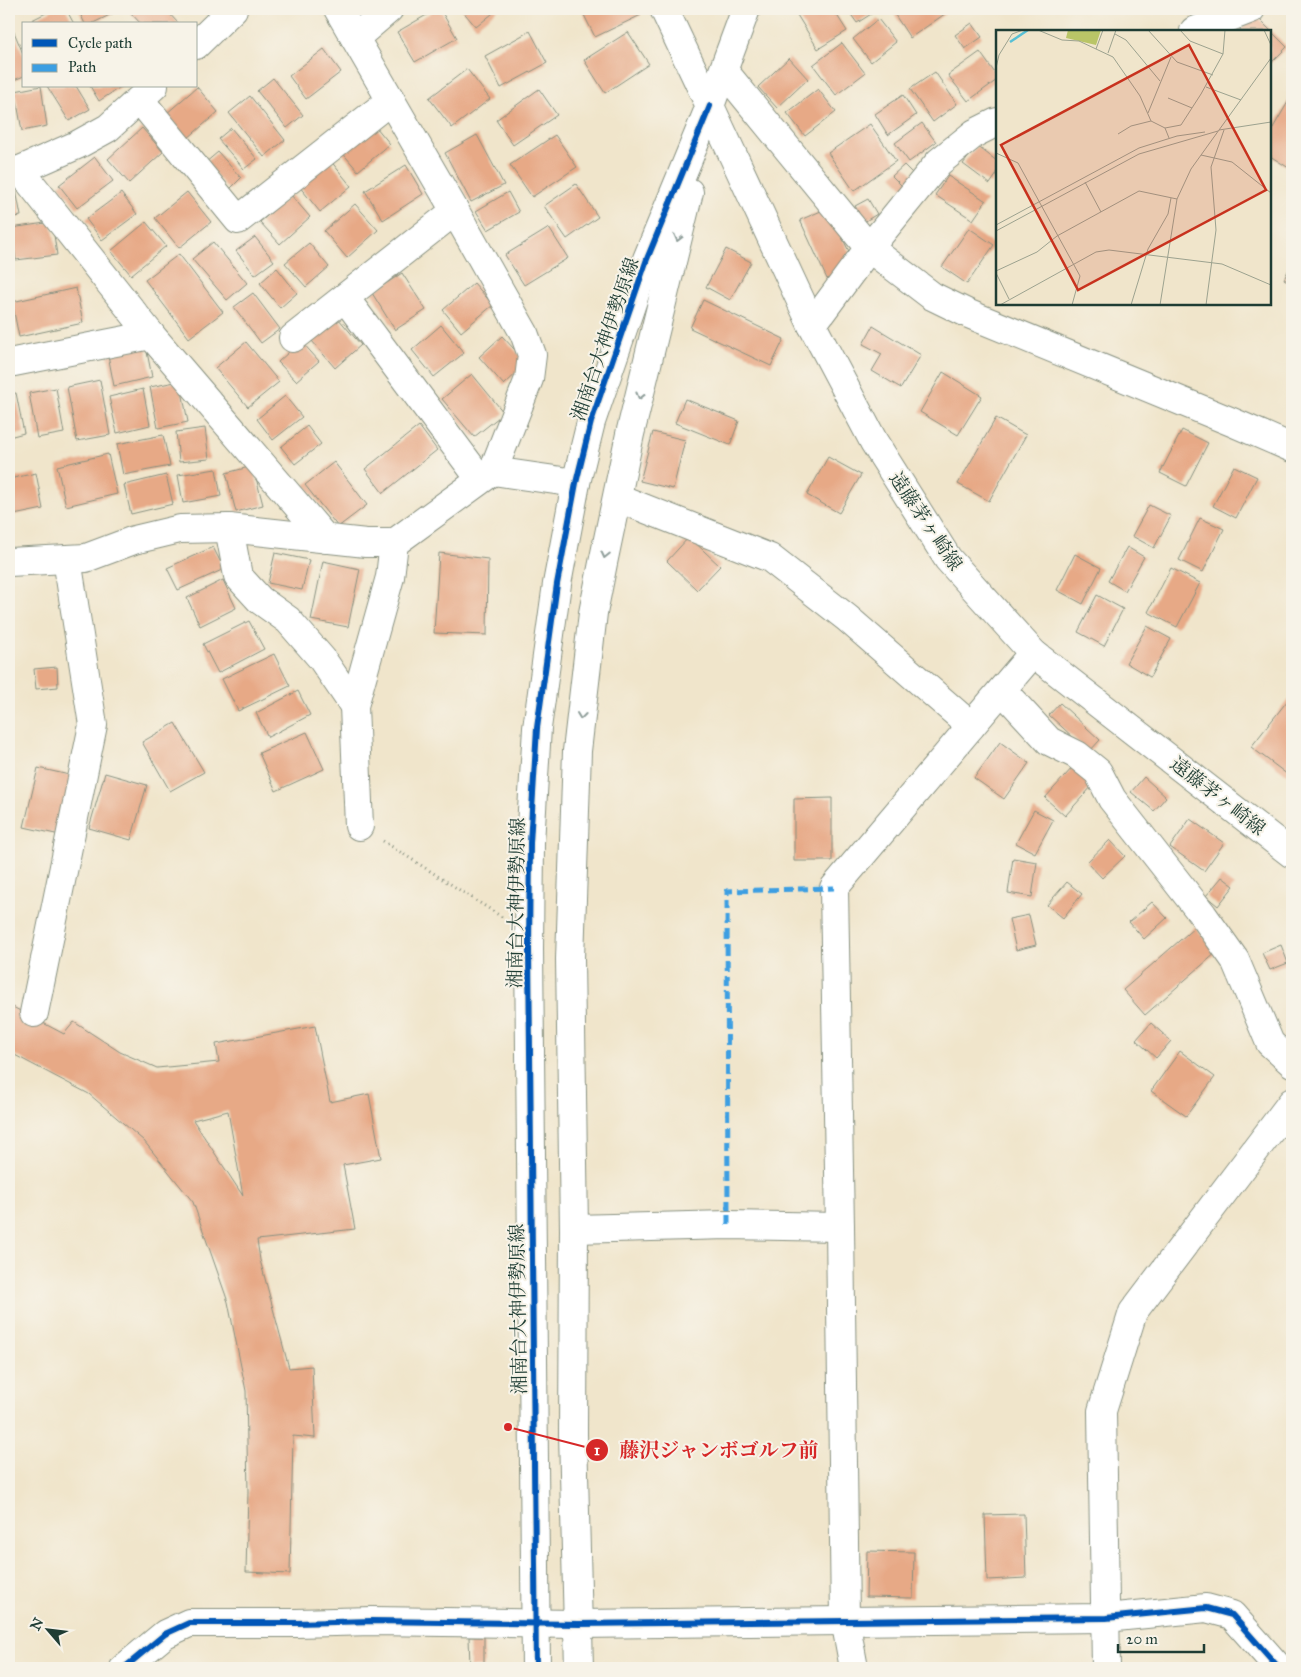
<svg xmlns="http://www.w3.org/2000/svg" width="1301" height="1677" font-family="'IM FELL Great Primer','Noto Serif JP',serif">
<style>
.building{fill:#e7a986;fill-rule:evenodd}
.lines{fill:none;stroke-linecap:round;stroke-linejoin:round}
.minor-casing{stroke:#889180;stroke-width:30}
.major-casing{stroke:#889180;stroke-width:30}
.path{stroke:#889180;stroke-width:3;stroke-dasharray:1 4;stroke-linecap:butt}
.minor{stroke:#fff;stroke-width:28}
.major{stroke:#fff;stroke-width:28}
.quiet{stroke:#3c9ee2;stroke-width:5;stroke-dasharray:10 5;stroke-linecap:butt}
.cycleway-casing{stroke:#f7f3e8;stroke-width:9}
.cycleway{stroke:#0057b8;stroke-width:6}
.oneway{stroke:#8f9e9a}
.labels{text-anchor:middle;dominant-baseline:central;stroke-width:4;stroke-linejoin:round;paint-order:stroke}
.street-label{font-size:19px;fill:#1f3d34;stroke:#f7f3e8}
.inset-river{fill:none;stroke:#58c0d5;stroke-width:2.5}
.inset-road{fill:none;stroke:#9ca28f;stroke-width:1}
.view{fill:#c8321e;fill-opacity:0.15;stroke:#c8321e;stroke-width:2.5}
.inset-edge{fill:none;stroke:#1f3d34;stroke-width:2.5}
.leader{fill:none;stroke:#d62828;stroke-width:2}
.callout-dot{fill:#d62828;stroke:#f7f3e8;stroke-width:2}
.mark-label{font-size:15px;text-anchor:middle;font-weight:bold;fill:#fff}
.callout-label{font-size:20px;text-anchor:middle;font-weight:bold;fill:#d62828;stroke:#f7f3e8;stroke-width:4;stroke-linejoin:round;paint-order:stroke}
</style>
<rect width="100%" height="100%" fill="#f7f3e8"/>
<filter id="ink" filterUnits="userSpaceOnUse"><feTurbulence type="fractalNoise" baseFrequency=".02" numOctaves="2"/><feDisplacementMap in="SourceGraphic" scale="10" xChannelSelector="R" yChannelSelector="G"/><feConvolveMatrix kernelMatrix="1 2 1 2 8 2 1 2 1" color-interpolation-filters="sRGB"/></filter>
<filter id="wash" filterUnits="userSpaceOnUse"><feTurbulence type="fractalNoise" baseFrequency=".0096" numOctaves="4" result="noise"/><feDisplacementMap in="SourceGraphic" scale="20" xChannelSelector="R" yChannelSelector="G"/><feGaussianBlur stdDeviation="1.12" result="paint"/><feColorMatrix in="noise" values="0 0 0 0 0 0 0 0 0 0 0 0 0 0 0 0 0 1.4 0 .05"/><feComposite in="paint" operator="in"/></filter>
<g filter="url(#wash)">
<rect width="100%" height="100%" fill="#f0e5cb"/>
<g id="blocks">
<g class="building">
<polygon points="54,9 66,9 74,24 34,24 32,20"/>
<polygon points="78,9 117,9 118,11 91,24 85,24"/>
<polygon points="133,9 165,9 179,24 141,24 130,12"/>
<polygon points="437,9 440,9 457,38 415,62 397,32"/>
<polygon points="461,9 498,9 476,27"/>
<polygon points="581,9 638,9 641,15 595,37"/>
<polygon points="795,9 833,9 847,31 818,49 794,10"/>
<polygon points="847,9 879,9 857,23"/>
<polygon points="898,9 952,9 910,38 893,12"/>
<polygon points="1255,15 1287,47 1270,64 1270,31 1239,31"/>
<polygon points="878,19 896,42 871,62 853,39"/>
<polygon points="972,23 982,37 965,49 955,35"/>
<polygon points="530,31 547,63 501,88 485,56"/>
<polygon points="14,32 24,56 24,76 9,82 9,35"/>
<polygon points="628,32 649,64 605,93 584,60"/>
<polygon points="842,43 865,73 836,95 813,65"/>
<polygon points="324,49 341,72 306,99 289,76"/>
<polygon points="980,52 997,76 997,80 968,101 948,75"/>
<polygon points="789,58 808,79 777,108 758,87"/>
<polygon points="467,69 490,99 452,128 429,98"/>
<polygon points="935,72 957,104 933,122 910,89"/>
<polygon points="273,78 303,115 287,128 257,91"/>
<polygon points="41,86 47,126 22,131 15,91"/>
<polygon points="47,86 76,86 90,109 69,121"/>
<polygon points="90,86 122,86 99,101"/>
<polygon points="197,87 218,112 187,139 166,114"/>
<polygon points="539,89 557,115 513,145 496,120"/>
<polygon points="818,89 836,112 805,136 787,113"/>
<polygon points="903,95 916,115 888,135 875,114"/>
<polygon points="1292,95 1292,170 1270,156 1270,133"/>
<polygon points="250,96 285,140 264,157 229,113"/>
<polygon points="372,122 390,144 358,171 340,150"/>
<polygon points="922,123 936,142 909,162 895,143"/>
<polygon points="870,124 896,161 854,191 828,153"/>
<polygon points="142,128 163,152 129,183 108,159"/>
<polygon points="231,128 257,159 244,169 218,139"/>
<polygon points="477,135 504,185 471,202 445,153"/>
<polygon points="555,135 577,167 532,197 510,165"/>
<polygon points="977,146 997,161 997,174 990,184 963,164"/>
<polygon points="218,152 241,178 229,190 205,163"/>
<polygon points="95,157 113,181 77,208 59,185"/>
<polygon points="330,160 351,186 320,212 299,186"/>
<polygon points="406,165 423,194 383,220 365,191"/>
<polygon points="904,165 916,177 904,188 892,176"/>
<polygon points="948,176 986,201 973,220 935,195"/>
<polygon points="576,184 598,217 567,239 544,206"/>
<polygon points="15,185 21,216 9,218 9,186"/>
<polygon points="187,192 211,222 179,248 155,218"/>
<polygon points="508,192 519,212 488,230 476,211"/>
<polygon points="121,193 137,214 102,240 86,219"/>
<polygon points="291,195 310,217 280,244 260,222"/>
<polygon points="868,199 877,214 864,222 855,206"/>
<polygon points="355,204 378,230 347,258 324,231"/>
<polygon points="828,208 856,266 827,279 800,220"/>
<polygon points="52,222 57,255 16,260 11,228"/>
<polygon points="146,222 166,246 131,275 111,251"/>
<polygon points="549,228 568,258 524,285 505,255"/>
<polygon points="969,228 994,245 967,284 942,267"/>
<polygon points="255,237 274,261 255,275 236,251"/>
<polygon points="213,242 247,283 227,300 192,259"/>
<polygon points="309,243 329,267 306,287 285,263"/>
<polygon points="726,249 751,262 730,300 706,287"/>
<polygon points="179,254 223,312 189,338 145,280"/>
<polygon points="1292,263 1292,284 1284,279"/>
<polygon points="277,268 297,293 280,308 260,283"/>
<polygon points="402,273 426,310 395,330 372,293"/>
<polygon points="474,283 493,305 461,332 443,310"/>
<polygon points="76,288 83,323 19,337 12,302"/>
<polygon points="253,293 280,329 261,343 234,307"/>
<polygon points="703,300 784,339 771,366 690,328"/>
<polygon points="338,318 361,345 335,368 312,341"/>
<polygon points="441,325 464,353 434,377 412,350"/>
<polygon points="873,326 921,355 901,388 872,371 882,354 863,344"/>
<polygon points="502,336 527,363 504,385 479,357"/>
<polygon points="301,341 319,361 296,381 278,362"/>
<polygon points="246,342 279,382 248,407 215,368"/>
<polygon points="146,347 152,377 114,386 108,355"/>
<polygon points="943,372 982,396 958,435 920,412"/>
<polygon points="472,374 504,413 474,437 442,399"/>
<polygon points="100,380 110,435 77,441 67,387"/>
<polygon points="180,381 188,422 158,428 150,387"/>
<polygon points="56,388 64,433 37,438 29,393"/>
<polygon points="143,389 150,425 117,433 109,397"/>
<polygon points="16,393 24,433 9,437 9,394"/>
<polygon points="285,396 302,417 273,440 257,419"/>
<polygon points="685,399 739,421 730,445 675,423"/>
<polygon points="996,418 1026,435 989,501 958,484"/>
<polygon points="307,426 321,444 295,464 281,447"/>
<polygon points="419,426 437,450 383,493 365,469"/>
<polygon points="205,428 209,459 179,462 176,432"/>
<polygon points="1182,430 1208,443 1186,486 1160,473"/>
<polygon points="653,432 685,440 673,489 640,481"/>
<polygon points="163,435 170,466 123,475 117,444"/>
<polygon points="108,454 117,494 66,506 57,466"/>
<polygon points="828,457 861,475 839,513 807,495"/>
<polygon points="334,462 367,505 338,527 305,485"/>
<polygon points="253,466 263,505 236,512 226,473"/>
<polygon points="1234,466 1257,477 1236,518 1213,506"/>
<polygon points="216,469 221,496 183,503 178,475"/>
<polygon points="36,473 43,509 9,516 9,479"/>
<polygon points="166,475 173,504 131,514 124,485"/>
<polygon points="1149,505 1171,516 1154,548 1132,536"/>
<polygon points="1200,518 1224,529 1203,572 1179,560"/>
<polygon points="689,537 720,566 697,590 667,561"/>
<polygon points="213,547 224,569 178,590 167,568"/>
<polygon points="1127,547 1144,557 1125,591 1108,581"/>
<polygon points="275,553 309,560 302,590 268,583"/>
<polygon points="439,553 488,559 487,635 434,633"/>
<polygon points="1075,554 1101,568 1083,604 1057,590"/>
<polygon points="323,561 360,569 348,627 311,620"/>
<polygon points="1171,568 1200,583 1177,627 1148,612"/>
<polygon points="223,580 236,608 200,626 187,598"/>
<polygon points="1097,595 1123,609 1104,646 1078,632"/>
<polygon points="249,621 264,649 218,673 203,644"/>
<polygon points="1147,626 1171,639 1150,677 1126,663"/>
<polygon points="274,654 290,686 238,711 222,679"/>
<polygon points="57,667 58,687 36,689 34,669"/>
<polygon points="298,691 310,715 268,737 256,713"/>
<polygon points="1288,700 1292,703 1292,778 1251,747"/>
<polygon points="1060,703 1100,740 1089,752 1049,715"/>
<polygon points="175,723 204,772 170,791 142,742"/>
<polygon points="307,732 324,769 276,791 259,753"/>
<polygon points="1000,742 1029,763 1004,799 974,778"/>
<polygon points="1073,767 1093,785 1065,816 1045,798"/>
<polygon points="38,768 74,776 60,835 24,827"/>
<polygon points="105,773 147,785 131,840 89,828"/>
<polygon points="1144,777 1166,797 1154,811 1131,792"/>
<polygon points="832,798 832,861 794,861 794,799"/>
<polygon points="1034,810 1053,820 1035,853 1016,843"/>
<polygon points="1190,819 1224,843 1204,871 1170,847"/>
<polygon points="1110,840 1125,856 1102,878 1087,862"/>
<polygon points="1013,858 1037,862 1032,897 1008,893"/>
<polygon points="1222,877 1234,886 1218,906 1206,896"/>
<polygon points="1067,882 1082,894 1063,918 1047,905"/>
<polygon points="1152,902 1167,918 1144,939 1129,922"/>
<polygon points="1029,915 1036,945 1016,950 1009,919"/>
<polygon points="1195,927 1217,952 1145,1015 1123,990"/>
<polygon points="1281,945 1288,963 1270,970 1262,953"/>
<path d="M9,1005L64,1034L74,1022L120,1052L157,1068L219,1062L216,1044L315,1026L330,1102L369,1094L381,1158L343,1165L355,1229L257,1240L260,1260L289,1368L312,1366L315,1438L293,1436L290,1574L246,1572L248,1492L246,1391L228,1302L193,1202L144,1141L89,1094L9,1052ZM228,1111L243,1196L193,1120Z"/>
<polygon points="1151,1023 1171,1041 1156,1058 1136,1040"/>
<polygon points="1180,1051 1215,1077 1186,1116 1151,1091"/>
<polygon points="1024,1514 1026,1578 987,1580 985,1515"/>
<polygon points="867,1551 914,1552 913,1598 866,1597"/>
<polygon points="469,1637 484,1637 484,1667 470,1667"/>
</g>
</g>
</g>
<g filter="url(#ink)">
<use href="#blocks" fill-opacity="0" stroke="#889180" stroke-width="1"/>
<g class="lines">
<g class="minor-casing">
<g id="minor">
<polyline points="338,9 455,211 524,333 532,355 529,379 493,471"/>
<polyline points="664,9 710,106"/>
<polyline points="1194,31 1251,9"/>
<polyline points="355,38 389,9"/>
<polyline points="196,45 233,9"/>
<polyline points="724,71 869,248 932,296 969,314 1232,422 1292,448"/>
<polyline points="140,100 238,220 391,100"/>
<polyline points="20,170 151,335 326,539"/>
<polyline points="9,172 20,170 77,145 108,128 154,86"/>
<polyline points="345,298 480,479"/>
<polyline points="812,325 869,248 939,162 975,133 997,122"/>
<polyline points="293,338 455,211"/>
<polyline points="9,363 151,335"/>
<polyline points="618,498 770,558 847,618 971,726"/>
<polyline points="229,528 238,576 260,600 288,620 322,659 354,706"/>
<polyline points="9,562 86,558 134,540 180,529 229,528 366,543 394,543 493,471 576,483"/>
<polyline points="1002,690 1049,741 1077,755 1098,772 1112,799 1203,915 1235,960 1270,1043 1292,1063"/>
<polyline points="359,826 354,706 390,577 394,543"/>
<polyline points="34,1013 93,725 67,559"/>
<polyline points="574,1229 728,1225 840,1227"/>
<polyline points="124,1668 165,1634 189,1623 296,1623 372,1621 579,1624 1106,1618 1206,1608 1232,1615 1279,1668"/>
<polyline points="536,1668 529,949 530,843 537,728 557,584 576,483 591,422 647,259 710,106"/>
<polyline points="579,1668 573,1434 574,1229 570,959 577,751 593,613 603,563 630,434 689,192"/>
<polyline points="854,1668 845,1620 840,1227 834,888 1033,653"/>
<polyline points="1106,1668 1102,1411 1133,1312 1292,1102"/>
</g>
</g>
<g class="major-casing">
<polyline id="major" points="746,9 710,106 812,325 874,442 948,559 1033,653 1292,854"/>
</g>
<polyline class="path" points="383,841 502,917"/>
<use href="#minor" class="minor"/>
<use href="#major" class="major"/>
<polyline class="quiet" points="728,1225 727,891 834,888"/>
<g class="cycleway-casing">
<g id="cycleway">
<polyline points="124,1668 165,1634 189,1623 296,1623 372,1621 579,1624 1106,1618 1206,1608 1232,1615 1279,1668"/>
<polyline points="536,1668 529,949 530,843 537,728 557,584 576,483 591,422 647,259 710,106"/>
</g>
</g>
<use href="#cycleway" class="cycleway"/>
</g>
<defs><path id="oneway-chevron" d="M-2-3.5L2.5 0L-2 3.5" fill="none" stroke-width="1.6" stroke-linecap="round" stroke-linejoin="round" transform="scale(1.25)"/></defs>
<g class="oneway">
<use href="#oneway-chevron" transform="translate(678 238) rotate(104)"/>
<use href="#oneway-chevron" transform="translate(640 396) rotate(104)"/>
<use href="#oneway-chevron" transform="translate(605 555) rotate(103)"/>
<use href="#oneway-chevron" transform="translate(581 716) rotate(97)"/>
</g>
</g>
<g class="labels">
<g class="street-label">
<text transform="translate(605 339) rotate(-71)">湘南台大神伊勢原線</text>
<text transform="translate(926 521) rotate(56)">遠藤茅ヶ崎線</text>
<text transform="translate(1218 796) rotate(38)">遠藤茅ヶ崎線</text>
<text transform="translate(516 903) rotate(-89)">湘南台大神伊勢原線</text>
<text transform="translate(518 1309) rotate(-91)">湘南台大神伊勢原線</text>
</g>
</g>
<g transform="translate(996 30)">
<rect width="275" height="275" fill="#f0e5cb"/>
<path d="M72,0H105L100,15L70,8Z" fill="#b9c567"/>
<path class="inset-river" d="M14,12L32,0"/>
<path class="inset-road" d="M42,0L66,10L83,11L117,27L144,66L155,91L169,98L173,108M152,0L181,32L217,45M184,0L194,11L227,24M268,0L275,15M119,4L130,10L164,51M100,19L107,0M112,23L120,0M0,38L3,25L16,4L27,0M210,57L245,70M172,68L196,78M152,83L175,27M169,98L185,95L205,64L227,24L229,0M223,100L275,28M122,104L135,96L155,91M0,123L22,133L84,246L76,275M205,125L236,132L275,163M89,152L105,182M0,195L143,118L181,106L209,102M0,201L143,124L222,101M0,241L41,222L61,206L143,161L181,169M0,243L13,269M4,275L100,222L113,220L226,234L275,255M135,275L152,219L172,184L175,168M164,275L181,169L195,139L223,100L275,92M210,275L220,200L215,137L228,100"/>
<path class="view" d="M193,15L270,160L82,260L5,115Z"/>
<rect width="275" height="275" class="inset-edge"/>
</g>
<path class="leader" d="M508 1427L597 1450"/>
<g class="callout-dot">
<circle cx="508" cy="1427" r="5"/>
<circle cx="597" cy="1450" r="12"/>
</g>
<g class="mark-label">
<text x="597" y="1455">1</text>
</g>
<g class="callout-label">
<text x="719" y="1457">藤沢ジャンボゴルフ前</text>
</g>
<rect width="1301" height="1677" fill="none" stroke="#f7f3e8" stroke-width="30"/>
<rect x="22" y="22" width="175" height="65" fill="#f7f3e8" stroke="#a1aaa0"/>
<rect x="32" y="39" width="25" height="8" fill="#0057b8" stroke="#a1aaa0"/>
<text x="68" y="48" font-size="15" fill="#1f3d34">Cycle path</text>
<rect x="32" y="64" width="25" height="8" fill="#3c9ee2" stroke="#a1aaa0"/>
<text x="68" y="72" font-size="15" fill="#1f3d34">Path</text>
<g transform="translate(48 1630) rotate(298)" stroke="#f7f3e8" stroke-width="4" paint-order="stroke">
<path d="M0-4L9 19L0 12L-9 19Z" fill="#1f3d34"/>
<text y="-8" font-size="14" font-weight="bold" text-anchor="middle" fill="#1f3d34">N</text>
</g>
<path d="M1118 1644v8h86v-8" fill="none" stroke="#1f3d34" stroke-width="2.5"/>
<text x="1126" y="1644" font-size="15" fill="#1f3d34" stroke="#f7f3e8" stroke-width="4" paint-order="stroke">20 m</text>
</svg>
